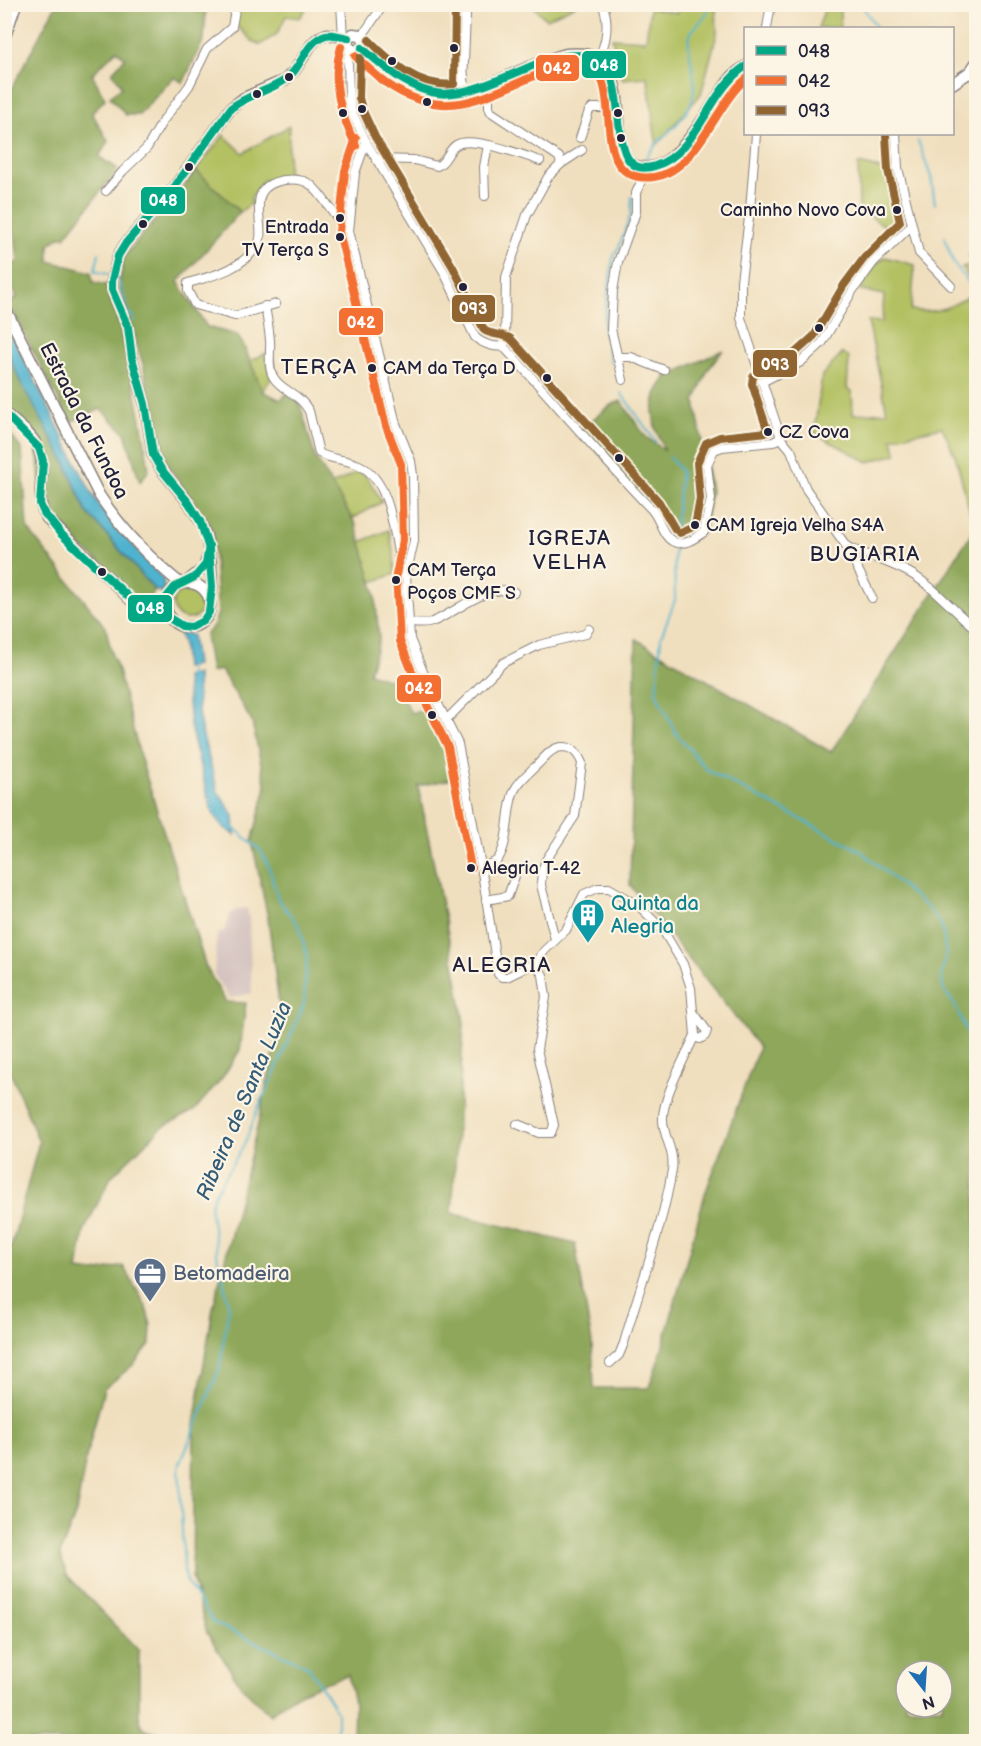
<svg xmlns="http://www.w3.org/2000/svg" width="981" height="1746" font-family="'Balsamiq Sans',sans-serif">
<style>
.industrial{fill:#d1bfbd}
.green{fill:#b3c164;stroke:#6a7250;stroke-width:1.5}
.forest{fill:#8ea75a;stroke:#58644a;stroke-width:1.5;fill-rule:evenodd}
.water{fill:#50b3cf;stroke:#396a85;stroke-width:1.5}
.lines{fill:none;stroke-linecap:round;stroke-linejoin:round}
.stream{stroke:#50b3cf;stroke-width:2}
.minor-casing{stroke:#89807c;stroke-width:10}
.tertiary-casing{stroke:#89807c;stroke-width:11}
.secondary-casing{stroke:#89807c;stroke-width:13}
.minor{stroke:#fff;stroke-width:8}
.tertiary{stroke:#fff;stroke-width:9}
.secondary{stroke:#fff;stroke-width:10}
.bus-1-casing{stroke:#fcf5e5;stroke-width:12}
.bus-2-casing{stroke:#fcf5e5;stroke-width:12}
.bus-3-casing{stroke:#fcf5e5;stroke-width:12}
.bus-1{stroke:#00a886;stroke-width:8}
.bus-2{stroke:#f37032;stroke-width:8}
.bus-3{stroke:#906532;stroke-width:8}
.bus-dot{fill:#22223b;stroke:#fcf5e5;stroke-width:2}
.labels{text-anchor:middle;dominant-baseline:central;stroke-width:4.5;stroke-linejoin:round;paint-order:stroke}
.bus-label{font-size:18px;fill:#22223b;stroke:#fcf5e5;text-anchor:start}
.street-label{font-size:20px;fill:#22223b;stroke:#fcf5e5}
.culture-label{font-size:20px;fill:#0d838f;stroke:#fcf5e5;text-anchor:start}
.service-label{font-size:20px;fill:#4e5e75;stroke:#fcf5e5;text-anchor:start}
.neighbourhood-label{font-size:21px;letter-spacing:1.5px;fill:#22223b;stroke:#fcf5e5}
.water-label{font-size:21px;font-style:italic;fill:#345c76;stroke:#fcf5e5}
.line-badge{stroke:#fcf5e5;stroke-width:2}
.badge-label{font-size:16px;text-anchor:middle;font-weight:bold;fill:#fff}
</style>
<rect width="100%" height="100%" fill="#fcf5e5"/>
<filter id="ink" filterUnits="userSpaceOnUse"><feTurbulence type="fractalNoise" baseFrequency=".0167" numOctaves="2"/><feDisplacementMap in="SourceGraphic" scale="12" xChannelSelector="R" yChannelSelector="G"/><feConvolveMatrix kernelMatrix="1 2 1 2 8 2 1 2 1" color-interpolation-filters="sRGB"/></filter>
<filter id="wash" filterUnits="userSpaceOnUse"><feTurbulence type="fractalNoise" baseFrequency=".008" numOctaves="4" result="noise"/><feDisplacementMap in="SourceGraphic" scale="24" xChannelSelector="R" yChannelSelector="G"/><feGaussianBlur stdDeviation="1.35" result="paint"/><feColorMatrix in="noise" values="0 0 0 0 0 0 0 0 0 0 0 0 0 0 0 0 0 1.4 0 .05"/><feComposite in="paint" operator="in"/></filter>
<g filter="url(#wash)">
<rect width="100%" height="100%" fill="#f0dfbe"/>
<polygon class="industrial" points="247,908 249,919 252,993 230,998 214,974 217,934 224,932 230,914 239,909"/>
<g class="green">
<polygon points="238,5 308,5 300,18 286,16 277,34 260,45 252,41 235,24"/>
<polygon points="532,5 576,5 546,19"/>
<path d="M682,5H716L717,34L701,94L657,145C652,123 652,100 647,77L622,79L612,38L646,40L650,8L678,13Z"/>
<polygon points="826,5 840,5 840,28 818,28"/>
<polygon points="289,126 288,175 263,181 251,198 252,203 240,212 196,170 224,135 243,153"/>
<polygon points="858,164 890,171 902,222 895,233 859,209"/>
<polygon points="976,254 976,289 962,267 971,265 969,255"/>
<path d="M885,257L915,265L911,310C937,315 954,306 976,291V519L970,512L956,458L942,427L892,438L897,454L868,462L814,433L822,375L843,353L849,358L847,389L852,391L853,414L887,412L868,321L882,322L884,295L860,290L874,266Z"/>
<polygon points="266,353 271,379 262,391 250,361"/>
<polygon points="360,471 369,480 382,502 352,519 331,485"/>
<polygon points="389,530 394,555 395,574 372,582 360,542"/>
<circle cx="188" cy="604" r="15"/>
</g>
<g class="forest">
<path d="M56,5H206L204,39L183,83L174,77L139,115H126L110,97L122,86L112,72L125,58L117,50L92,74L105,99L92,113L108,141L99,157L118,169L65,237H59L49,245V261L91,272L93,282L106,285C127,346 140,406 149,470L140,482L125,433L101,409L70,422L8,302L17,298L6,270L18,261L15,234L5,227V101Z"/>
<path d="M196,170L240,212L178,282L207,327L237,335L244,346L262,391L281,400L288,392L300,404L315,457L356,525L375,593L379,639L369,673L394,681L411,713L426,708L447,742L453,758V779L418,786L457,979L464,1023L452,1213L575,1244L592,1343L594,1388H649L662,1349L705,1194L759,1047L630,885L636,639L831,752L976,526V1741H353L354,1703L348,1675C316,1686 295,1691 270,1715L240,1685L207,1633L192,1577L194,1424L213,1308L257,1128L281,1020L268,918L252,842L266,787L252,722L221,670L211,672L205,635L214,625L218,613L213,540L206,522L168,465L159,441L143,364L119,287L124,256L178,195ZM906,1671H942V1707H906Z"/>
<path d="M4,346L66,464L86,511L155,590C151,598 143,600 135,599L108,569L72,539L43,508L35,437L5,405Z"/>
<polygon points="723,350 708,370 695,401 711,491 704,532 691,540 675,542 656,514 578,431 611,405 621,401 645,436 664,450 655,427 653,411 656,394 666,377"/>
<polygon points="5,427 22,450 27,528 106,628 112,656 116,663 140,756 206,967 226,1002 246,1003 240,1050 222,1078 194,1111 162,1127 111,1177 84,1231 78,1270 95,1272 123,1266 145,1304 151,1325 150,1344 134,1364 104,1389 86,1458 76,1513 60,1554 67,1575 139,1651 139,1715 142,1728 159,1733 203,1739 208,1741 5,1741 4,1674 7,1674 4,1658 5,1270 39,1142 4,1057"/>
</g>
<g class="water">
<polygon points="4,319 92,494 104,513 163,579 164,588 162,592 155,590 86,511 66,464 20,381 5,347"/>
<polygon points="179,632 192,635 196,665 185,668 183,646"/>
<polygon points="197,674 198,712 201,729 218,792 234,816 235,835 222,826 212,812 190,726 186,677"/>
</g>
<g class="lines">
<g class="stream">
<polyline points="861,4 877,28"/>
<polyline points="918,141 931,177 935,204"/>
<path d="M644,162C658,133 689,125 694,91C697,73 685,50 690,35C694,23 710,19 708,4"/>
<polyline points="944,237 954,264 972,287 976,302"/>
<polyline points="99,253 95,271 111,275"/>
<polyline points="117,276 130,316 133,315 134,321"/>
<polyline points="611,363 603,329 613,258 619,247 631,214 632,197"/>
<polyline points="621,393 656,442"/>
<polyline points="669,457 681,471 674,538"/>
<polyline points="674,544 675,600 661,637 656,693 676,733 707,770 861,851 928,908 942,926 946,954 941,978 944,991 954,1003 970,1039 971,1062 976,1080"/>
<polyline points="189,666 190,678"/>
<polyline points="234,828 261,851 269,867 278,899 299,926 307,956 304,1004 272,1079 258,1108 245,1143 216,1191 210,1206 220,1273 223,1279 229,1307 219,1370 179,1466 184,1572 188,1584 214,1623 309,1667 337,1712 337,1742"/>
</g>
</g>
</g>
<g filter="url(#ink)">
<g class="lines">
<g class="minor-casing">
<g id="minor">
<polyline points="341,4 343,37"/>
<polyline points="767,28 771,4"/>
<polyline points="362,36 384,4"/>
<path d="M351,50L348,60L349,99L352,112L366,142L444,272L475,337C481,343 494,348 503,346C553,400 600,456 651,509C660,518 662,537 674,542C685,547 696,537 704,532L711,499L707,465L714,450L722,447L773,442L781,438"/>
<path d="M597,59C607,45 610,20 602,4"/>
<polyline points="970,72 976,80"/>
<polyline points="489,84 489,108 491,112 559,157 561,164"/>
<polyline points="756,134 750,210 741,281 741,318 781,438 791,450 806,489 847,547 872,598"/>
<polyline points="896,134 898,168 919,253 951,286"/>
<polyline points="580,138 589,111 592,108 617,108"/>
<polyline points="366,142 355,173 349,231 396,424 411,461 413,475 414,541 406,575 410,639 427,682 458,744 481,866 498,974 502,977 507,977 535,963 545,950 566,930 584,894 598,888 609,888 637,904 653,920 664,932 683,964 691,988 695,1035 697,1038 700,1039 705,1036 707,1031 694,1013"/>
<path d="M377,159L414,160L437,166C447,162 447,151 456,145C471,135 523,155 540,161"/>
<polyline points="106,191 123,171 147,148 162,122 189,86 207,49 232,27 236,4"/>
<polyline points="485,196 484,167 488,145"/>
<path d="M276,304L235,316L195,305L188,291V283C215,275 237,271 256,248C271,230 239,187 284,180C293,179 304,179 311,185C324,196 334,217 349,231"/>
<path d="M265,306C267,318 269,329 270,340C271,351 267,368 274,378C282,391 299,393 309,411L319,453C331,460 346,459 359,465C394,482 394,542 402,574L406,575"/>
<polyline points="503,346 505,341 506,277 527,215 548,177 561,164 582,150"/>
<polyline points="617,357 631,357 664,370"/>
<polyline points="623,380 611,329 613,291 618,262 636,212 636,193 647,168"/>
<polyline points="762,382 801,362 822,343 853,290 873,263 912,225"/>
<path d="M847,547C867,555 889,562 908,572C934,586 953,611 976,629"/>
<path d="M408,623C415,623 425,625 432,622C456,613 486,583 514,592"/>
<polyline points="446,720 503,663 539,645 585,634 589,629"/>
<path d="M481,866C487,865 494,864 498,859C510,841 506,809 514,791C519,780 531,771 539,763C546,756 551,748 562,747C573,747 578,754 582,763L575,816L546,860L542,871L541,885L555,939"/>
<polyline points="486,900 508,896 515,876"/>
<polyline points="517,1124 539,1133 551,1133 554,1125 537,1049 546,997 543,975 535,963"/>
<path d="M610,1363L619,1355L624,1343C640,1285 662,1230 672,1170C675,1152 664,1138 663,1121C661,1100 686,1056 695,1035"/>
</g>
</g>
<g class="tertiary-casing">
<polyline id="tertiary" points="465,93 463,72 466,4"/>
</g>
<g class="secondary-casing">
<g id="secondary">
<polyline points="348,38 353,34 361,35 365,42 362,48"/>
<path d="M348,38C346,45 349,49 355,51L362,48"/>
<polyline points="4,39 16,4"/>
<path d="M362,48C447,134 475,80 566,54C648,44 597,160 640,167C680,174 710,102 731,78C735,73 741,69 746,66"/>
<polyline points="952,84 970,72 976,63"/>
<path d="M4,306L99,495C121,528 150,559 181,584"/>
<path d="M4,412C16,424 33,434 39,450C49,472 32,498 47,518L133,602L170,617"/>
<polyline points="185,583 204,568 208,555"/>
<circle cx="188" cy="605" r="22"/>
<polyline points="209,601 212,587 211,563 206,535 200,521 189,503 161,469 153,455 145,404 132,358 128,327 112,290 112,281 118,256 126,243 173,189 231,108 244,98 285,80 295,70 311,45 318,38 327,34 348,38"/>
</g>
</g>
<use href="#minor" class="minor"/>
<use href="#tertiary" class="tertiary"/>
<use href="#secondary" class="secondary"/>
<g class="bus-1-casing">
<g id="bus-1">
<path d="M362,48C429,107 445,103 525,69C547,59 562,54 586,55C640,59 596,184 655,166C698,153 709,89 746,66"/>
<path d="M4,413L39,448L43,461L40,504L44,513L60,533L136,604L158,611L182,626L191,627L203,621L209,612L212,587L209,549L200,521L189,503L161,469L153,455L145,404L132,358L128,327L112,290V281L118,256L126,243L173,189L231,108C249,94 269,91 285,80C301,69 304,46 321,37C329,32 339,36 348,38"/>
<polyline points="135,603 147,605 159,602 166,598 175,587 195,577 206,564 209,546"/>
</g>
</g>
<g class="bus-2-casing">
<g id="bus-2">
<path d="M341,47C330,82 341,115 356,146"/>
<path d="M355,56C365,65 375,75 386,83C439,120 474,102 527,79C545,72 564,63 584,66C630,71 581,186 654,177C697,171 716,103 746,79"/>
<polyline points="356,138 345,171 339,232 386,426 401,464 403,540 396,575 400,641 418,687 448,747 471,868"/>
</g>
</g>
<g class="bus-3-casing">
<g id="bus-3">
<path d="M369,40C392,63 419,88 454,84L455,4"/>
<path d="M360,58L359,98L362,109L375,137L453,267L484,330C492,336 503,333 511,339L659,502L675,529L680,533L695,526L700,499L697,463L706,443L720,437L768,432L752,384L753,376L795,353L814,336L844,285L865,257L900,222L888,170L886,135"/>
</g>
</g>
<use href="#bus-1" class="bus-1"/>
<use href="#bus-2" class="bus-2"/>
<use href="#bus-3" class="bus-3"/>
</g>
</g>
<defs>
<g id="building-pin" transform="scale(1.725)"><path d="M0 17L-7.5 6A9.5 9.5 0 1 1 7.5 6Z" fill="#0f9aa8" stroke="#fcf5e5"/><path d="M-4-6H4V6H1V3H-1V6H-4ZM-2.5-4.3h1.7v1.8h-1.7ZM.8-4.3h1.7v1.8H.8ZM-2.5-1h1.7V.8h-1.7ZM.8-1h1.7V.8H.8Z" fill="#fff"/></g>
<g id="office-pin" transform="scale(1.725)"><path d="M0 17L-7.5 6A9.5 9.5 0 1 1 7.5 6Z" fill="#5c6f8a" stroke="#fcf5e5"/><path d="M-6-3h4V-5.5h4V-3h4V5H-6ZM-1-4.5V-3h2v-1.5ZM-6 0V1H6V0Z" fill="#fff"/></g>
</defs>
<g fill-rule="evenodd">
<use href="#building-pin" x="588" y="915"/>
<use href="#office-pin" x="150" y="1274"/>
</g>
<g class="bus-dot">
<circle cx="454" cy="48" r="5"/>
<circle cx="392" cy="61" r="5"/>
<circle cx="289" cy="77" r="5"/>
<circle cx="257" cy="94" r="5"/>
<circle cx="427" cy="102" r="5"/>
<circle cx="362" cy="109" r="5"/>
<circle cx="343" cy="113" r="5"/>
<circle cx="618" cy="113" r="5"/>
<circle cx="621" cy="138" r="5"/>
<circle cx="189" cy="167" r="5"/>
<circle cx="897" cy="210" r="5"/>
<circle cx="340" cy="218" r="5"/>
<circle cx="143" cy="224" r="5"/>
<circle cx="340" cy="237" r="5"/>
<circle cx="463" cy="287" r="5"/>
<circle cx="819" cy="328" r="5"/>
<circle cx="372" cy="368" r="5"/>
<circle cx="547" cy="378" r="5"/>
<circle cx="768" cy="432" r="5"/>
<circle cx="619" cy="458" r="5"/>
<circle cx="695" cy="525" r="5"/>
<circle cx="102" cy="572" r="5"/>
<circle cx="396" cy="580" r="5"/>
<circle cx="432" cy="715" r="5"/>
<circle cx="471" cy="868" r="5"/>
</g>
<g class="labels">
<g class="bus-label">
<text x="886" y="210" text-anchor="end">Caminho Novo Cova</text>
<text x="329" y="227" text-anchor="end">Entrada<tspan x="329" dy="23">TV Terça S</tspan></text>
<text x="383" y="368">CAM da Terça D</text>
<text x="779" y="432">CZ Cova</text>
<text x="706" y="525">CAM Igreja Velha S4A</text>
<text x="407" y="570">CAM Terça<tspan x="407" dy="23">Poços CMF S</tspan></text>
<text x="482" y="868">Alegria T-42</text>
</g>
<g class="street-label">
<text transform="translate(84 421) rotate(63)">Estrada da Fundoa</text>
</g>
<g class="culture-label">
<text x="611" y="904">Quinta da<tspan x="611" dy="23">Alegria</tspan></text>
</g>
<g class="service-label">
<text x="173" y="1274">Betomadeira</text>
</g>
<g class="neighbourhood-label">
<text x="319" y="367">TERÇA</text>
<text x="570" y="538">IGREJA<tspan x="570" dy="24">VELHA</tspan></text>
<text x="865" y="554">BUGIARIA</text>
<text x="502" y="965">ALEGRIA</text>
</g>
<g class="water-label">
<text transform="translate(244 1101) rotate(-67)">Ribeira de Santa Luzia</text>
</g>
</g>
<g class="line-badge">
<rect x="581" y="50" width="46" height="29" rx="6" fill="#00a886"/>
<rect x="535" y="54" width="45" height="28" rx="6" fill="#f37032"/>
<rect x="140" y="186" width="46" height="29" rx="6" fill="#00a886"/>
<rect x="451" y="294" width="45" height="29" rx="6" fill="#906532"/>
<rect x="338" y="307" width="46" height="29" rx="6" fill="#f37032"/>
<rect x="752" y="349" width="46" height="29" rx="6" fill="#906532"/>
<rect x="127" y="594" width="46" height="29" rx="6" fill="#00a886"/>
<rect x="396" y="674" width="46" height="29" rx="6" fill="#f37032"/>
</g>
<g class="badge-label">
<text x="604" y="71">048</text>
<text x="557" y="74">042</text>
<text x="163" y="206">048</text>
<text x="473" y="314">093</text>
<text x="361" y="328">042</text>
<text x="775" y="370">093</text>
<text x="150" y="614">048</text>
<text x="419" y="694">042</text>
</g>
<rect width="981" height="1746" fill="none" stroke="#fcf5e5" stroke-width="24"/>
<rect x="744" y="27" width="210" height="108" fill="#fcf5e5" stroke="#a5a1a1" stroke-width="1.5"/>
<rect x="756" y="46" width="30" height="9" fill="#00a886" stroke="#a5a1a1" stroke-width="1.5"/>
<text x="798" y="57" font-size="18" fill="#22223b">048</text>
<rect x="756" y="76" width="30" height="9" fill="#f37032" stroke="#a5a1a1" stroke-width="1.5"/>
<text x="798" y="87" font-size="18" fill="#22223b">042</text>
<rect x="756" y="106" width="30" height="9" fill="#906532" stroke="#a5a1a1" stroke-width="1.5"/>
<text x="798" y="117" font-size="18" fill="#22223b">093</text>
<g transform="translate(924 1689) rotate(163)"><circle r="28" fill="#fcf5e5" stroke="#a5a1a1" stroke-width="1.5"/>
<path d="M0-4.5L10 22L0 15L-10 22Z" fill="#1f6fb2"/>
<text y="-9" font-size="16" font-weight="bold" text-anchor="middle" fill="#22223b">N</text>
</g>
</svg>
